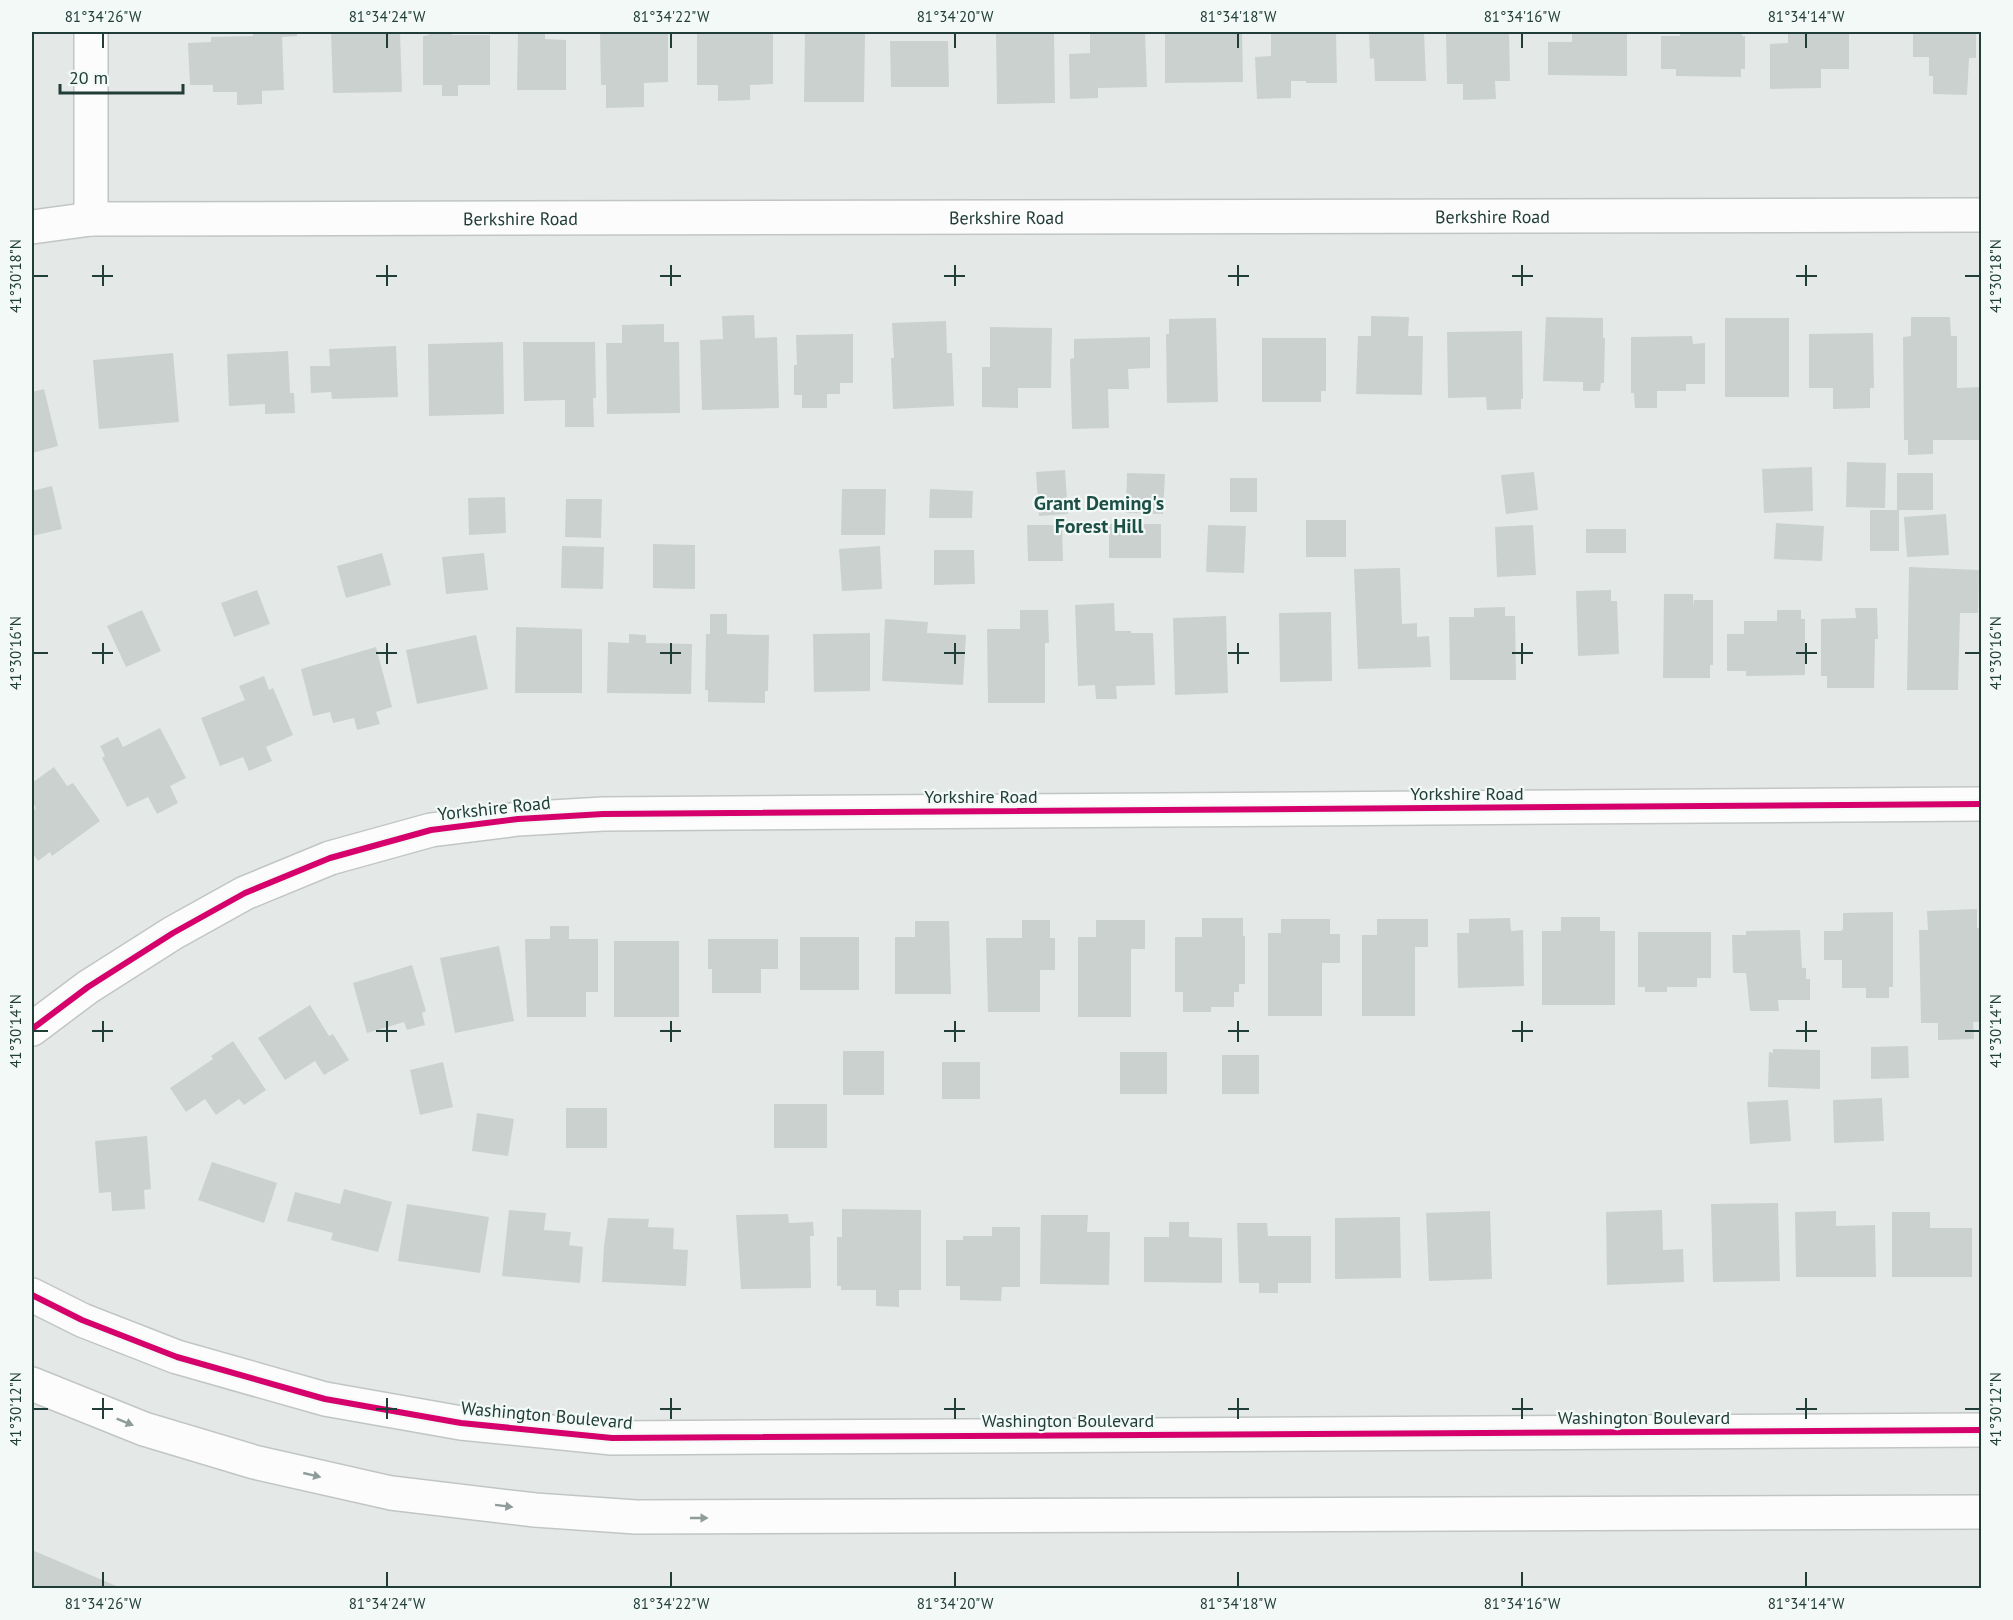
<svg xmlns="http://www.w3.org/2000/svg" width="2013" height="1620" font-family="'PT Sans',sans-serif">
<style>
.building{fill:#cbd1cf}
.lines{fill:none;stroke-linecap:round;stroke-linejoin:round}
.minor-casing{stroke:#c1c6c4;stroke-width:36}
.minor{stroke:#fbfcfb;stroke-width:33}
.cycleway-casing{stroke:#f2f9f6;stroke-width:10}
.cycleway{stroke:#d6006c;stroke-width:6}
.oneway{fill:#8e9c9a}
.ticks{fill:none;stroke:#213d38;stroke-width:2}
.labels{text-anchor:middle;dominant-baseline:central;stroke-width:4.5;stroke-linejoin:round;paint-order:stroke}
.street-label{font-size:18px;fill:#213d38;stroke:#f2f9f6}
.neighbourhood-label{font-size:20px;font-weight:bold;fill:#1c5047;stroke:#f2f9f6}
.neatline{fill:none;stroke:#213d38;stroke-width:2}
.ticks-label{font-size:15px;text-anchor:middle;fill:#213d38}
</style>
<rect width="100%" height="100%" fill="#e4e9e7"/>
<g class="building">
<polygon points="253,32 297,32 297,36 282,37 284,90 262,91 262,104 237,105 237,92 213,92 213,85 190,85 188,43 211,42 211,37 253,36"/>
<polygon points="331,32 400,32 402,92 333,93"/>
<polygon points="429,32 452,32 452,35 490,35 490,85 458,85 458,96 442,96 442,85 423,85 423,36 429,35"/>
<polygon points="518,32 545,32 545,39 566,40 566,90 517,90"/>
<polygon points="600,32 668,32 668,82 644,83 644,107 606,108 606,85 601,85"/>
<polygon points="714,32 773,32 773,84 750,85 750,100 718,101 718,85 697,85 697,34 714,34"/>
<polygon points="805,32 865,32 864,102 804,102"/>
<polygon points="996,32 1054,32 1055,103 997,104"/>
<polygon points="1090,32 1145,32 1147,87 1098,88 1098,98 1070,99 1069,54 1090,53"/>
<polygon points="1165,32 1242,32 1243,82 1165,83"/>
<polygon points="1271,32 1336,32 1337,83 1306,83 1306,81 1291,81 1291,98 1257,99 1255,57 1271,56"/>
<polygon points="1369,32 1424,32 1426,81 1375,81 1374,58 1370,59"/>
<polygon points="1446,32 1509,32 1510,81 1495,81 1496,99 1463,100 1463,84 1447,84"/>
<polygon points="1572,32 1627,32 1627,76 1548,75 1548,42 1572,42"/>
<polygon points="1680,32 1742,32 1742,36 1745,36 1745,69 1741,69 1741,77 1676,76 1676,69 1661,69 1661,36 1680,36"/>
<polygon points="1788,32 1849,32 1849,69 1821,69 1821,88 1770,89 1770,44 1788,43"/>
<polygon points="1913,32 1976,32 1976,58 1969,58 1967,95 1933,94 1933,76 1929,76 1929,57 1913,57"/>
<polygon points="890,41 948,41 949,87 891,87"/>
<polygon points="754,315 755,338 777,337 779,408 702,410 700,340 723,339 722,316"/>
<polygon points="1371,316 1409,317 1408,336 1423,336 1422,395 1356,394 1358,336 1371,336"/>
<polygon points="1546,317 1603,318 1603,338 1605,338 1604,383 1601,383 1600,391 1583,391 1583,382 1543,381"/>
<polygon points="1911,317 1950,317 1951,336 1957,336 1957,388 1982,387 1982,440 1933,440 1933,454 1908,455 1908,440 1904,440 1903,337 1911,336"/>
<polygon points="1216,318 1218,402 1167,403 1166,334 1169,334 1169,319"/>
<rect x="1725" y="318" width="64" height="79"/>
<polygon points="946,321 947,353 952,353 954,406 893,409 891,358 894,358 892,323"/>
<polygon points="664,324 664,342 679,342 680,413 607,414 606,343 622,343 622,325"/>
<polygon points="990,327 1052,328 1051,388 1018,388 1018,408 982,407 982,367 990,367"/>
<polygon points="1522,331 1523,399 1521,399 1521,409 1487,410 1486,397 1448,398 1447,332"/>
<polygon points="1873,333 1874,388 1870,388 1870,408 1833,409 1833,388 1809,388 1809,334"/>
<polygon points="853,334 853,383 840,383 840,394 827,394 827,408 802,408 802,395 794,395 794,365 797,365 796,335"/>
<polygon points="1692,336 1693,344 1705,343 1705,384 1686,384 1686,391 1657,391 1657,408 1635,408 1634,393 1631,393 1631,337"/>
<polygon points="1150,337 1150,368 1128,369 1129,389 1108,389 1109,428 1072,429 1070,359 1074,358 1074,339"/>
<polygon points="1262,338 1326,338 1326,391 1321,391 1321,402 1262,402"/>
<polygon points="503,342 504,414 429,416 428,344"/>
<polygon points="523,342 595,342 596,398 593,398 594,427 565,427 565,400 524,401"/>
<polygon points="396,346 398,397 332,399 331,392 311,393 310,366 330,366 329,349"/>
<polygon points="288,351 290,393 294,393 295,413 265,414 265,404 229,406 227,354"/>
<polygon points="173,353 179,422 99,429 93,360"/>
<polygon points="44,389 58,446 32,453 32,392"/>
<polygon points="1847,462 1886,463 1885,508 1846,507"/>
<polygon points="1812,467 1813,511 1764,513 1762,469"/>
<polygon points="1065,470 1068,514 1039,516 1036,472"/>
<polygon points="1534,472 1538,510 1506,514 1501,475"/>
<polygon points="1127,473 1165,474 1163,514 1126,513"/>
<polygon points="1897,473 1933,473 1933,510 1899,510 1899,551 1870,551 1870,510 1897,510"/>
<rect x="1230" y="478" width="27" height="34"/>
<polygon points="52,486 62,529 32,536 32,491"/>
<polygon points="842,489 886,489 885,535 841,535"/>
<polygon points="930,489 973,491 972,518 929,518"/>
<polygon points="505,497 506,533 469,535 468,498"/>
<polygon points="566,499 602,499 601,538 565,537"/>
<polygon points="1946,514 1949,555 1907,557 1904,517"/>
<rect x="1306" y="520" width="40" height="37"/>
<polygon points="1776,523 1824,526 1822,561 1774,559"/>
<rect x="1109" y="524" width="52" height="34"/>
<polygon points="1027,525 1062,525 1063,561 1028,561"/>
<polygon points="1208,525 1246,526 1244,573 1206,572"/>
<polygon points="1533,525 1536,575 1497,577 1495,527"/>
<rect x="1586" y="529" width="40" height="24"/>
<polygon points="653,544 695,545 695,589 653,588"/>
<polygon points="562,546 604,547 603,589 561,588"/>
<polygon points="880,546 882,589 842,591 839,549"/>
<polygon points="934,550 974,550 975,584 934,585"/>
<polygon points="382,553 391,585 346,598 337,566"/>
<polygon points="484,553 488,590 446,594 442,557"/>
<polygon points="1909,567 1979,570 1978,613 1960,613 1958,690 1907,690"/>
<polygon points="1400,568 1402,624 1417,623 1417,637 1429,636 1431,667 1358,669 1354,569"/>
<polygon points="257,590 270,624 234,637 221,603"/>
<polygon points="1611,590 1611,601 1617,601 1619,654 1578,656 1576,591"/>
<polygon points="1664,594 1693,594 1693,607 1694,600 1713,600 1713,665 1710,665 1710,678 1663,678"/>
<polygon points="1114,603 1115,631 1131,631 1131,633 1153,633 1155,685 1116,686 1117,699 1096,699 1095,685 1078,686 1075,605"/>
<polygon points="1505,607 1505,616 1515,616 1516,680 1450,680 1449,617 1474,617 1474,608"/>
<polygon points="1855,608 1877,608 1878,639 1875,639 1874,688 1827,688 1827,676 1821,676 1821,619 1856,618"/>
<polygon points="142,610 161,651 126,667 107,626"/>
<polygon points="1020,610 1048,610 1049,643 1045,643 1045,703 988,703 987,629 1020,629"/>
<polygon points="1777,610 1801,610 1801,619 1805,619 1805,675 1746,676 1746,671 1727,671 1727,634 1744,634 1744,621 1777,621"/>
<polygon points="1331,612 1332,681 1280,682 1279,613"/>
<polygon points="710,614 727,614 727,634 769,635 768,691 765,691 765,703 708,702 708,690 705,690 706,634 710,634"/>
<polygon points="1226,616 1228,693 1175,695 1173,618"/>
<polygon points="885,619 928,622 927,633 966,635 963,685 882,681"/>
<polygon points="516,627 582,629 582,693 515,693"/>
<polygon points="870,633 870,691 814,692 813,634"/>
<polygon points="629,634 646,635 646,643 692,644 691,694 607,693 608,642 629,643"/>
<polygon points="476,635 488,689 417,704 406,650"/>
<polygon points="376,647 392,707 376,712 380,724 357,730 354,718 333,723 330,712 313,716 301,669"/>
<polygon points="264,676 269,690 273,688 293,735 266,747 272,761 249,771 243,757 220,766 201,718 245,700 239,686"/>
<polygon points="160,728 186,778 170,786 178,803 157,814 148,797 127,807 102,758 105,756 100,746 118,737 123,747"/>
<polygon points="54,767 67,786 73,783 100,821 52,856 50,852 38,861 32,852 32,812 36,808 32,801 32,783"/>
<polygon points="1977,909 1977,928 1982,928 1982,1022 1973,1022 1974,1039 1938,1040 1938,1023 1921,1023 1919,930 1928,930 1927,911"/>
<polygon points="1893,912 1893,987 1889,987 1889,998 1866,998 1866,988 1842,988 1842,960 1824,960 1824,931 1841,931 1843,929 1843,913"/>
<polygon points="1561,917 1600,917 1600,931 1615,931 1615,1005 1542,1005 1542,931 1561,931"/>
<polygon points="1202,918 1243,918 1243,936 1245,936 1245,984 1239,984 1239,992 1234,992 1234,1007 1211,1007 1211,1012 1183,1012 1183,992 1175,992 1175,937 1202,937"/>
<polygon points="1510,918 1511,931 1523,930 1524,986 1458,988 1457,933 1469,933 1469,919"/>
<polygon points="1281,919 1330,919 1330,934 1340,934 1340,963 1322,963 1322,1016 1268,1016 1268,933 1281,933"/>
<polygon points="1377,919 1428,919 1428,947 1415,947 1415,1016 1362,1016 1362,935 1377,935"/>
<polygon points="1022,920 1050,920 1050,938 1055,938 1055,970 1040,970 1040,1012 988,1012 986,938 1022,938"/>
<polygon points="1096,920 1145,920 1145,949 1131,949 1131,1017 1078,1017 1078,937 1096,937"/>
<polygon points="915,921 949,921 951,994 895,994 895,937 915,937"/>
<polygon points="550,926 569,926 569,939 598,939 598,992 586,992 586,1017 527,1017 525,939 550,939"/>
<polygon points="1800,930 1802,968 1806,968 1806,979 1810,979 1810,1000 1778,1000 1779,1011 1750,1011 1746,973 1733,973 1732,935 1746,935 1746,931"/>
<polygon points="1638,932 1711,932 1711,978 1697,978 1697,987 1667,987 1667,992 1645,992 1645,987 1638,987"/>
<rect x="800" y="937" width="59" height="53"/>
<polygon points="708,939 778,939 778,969 761,969 761,993 712,993 712,969 708,969"/>
<rect x="614" y="941" width="65" height="76"/>
<polygon points="499,946 514,1021 455,1033 440,958"/>
<polygon points="412,965 426,1011 422,1013 425,1025 407,1030 404,1022 367,1033 353,983"/>
<polygon points="310,1005 329,1036 333,1034 349,1060 324,1075 315,1061 285,1080 258,1038"/>
<polygon points="233,1041 266,1090 244,1105 239,1099 216,1115 205,1099 186,1112 170,1088 213,1059 211,1056"/>
<polygon points="1908,1046 1909,1078 1871,1079 1871,1047"/>
<polygon points="1773,1049 1820,1050 1820,1089 1768,1087 1769,1052 1773,1053"/>
<rect x="843" y="1051" width="41" height="44"/>
<rect x="1120" y="1052" width="47" height="42"/>
<rect x="1222" y="1055" width="37" height="39"/>
<polygon points="443,1062 453,1107 420,1115 410,1070"/>
<rect x="942" y="1062" width="38" height="37"/>
<polygon points="1882,1098 1884,1141 1834,1143 1833,1100"/>
<polygon points="1788,1100 1791,1141 1750,1144 1747,1102"/>
<rect x="774" y="1104" width="53" height="44"/>
<rect x="566" y="1108" width="41" height="40"/>
<polygon points="477,1113 514,1119 508,1156 472,1151"/>
<polygon points="147,1136 151,1189 144,1190 145,1209 112,1211 111,1192 99,1193 95,1141"/>
<polygon points="212,1162 277,1183 264,1223 198,1200"/>
<polygon points="344,1189 392,1202 378,1252 331,1240 333,1233 287,1221 295,1192 340,1204"/>
<polygon points="1778,1203 1780,1281 1713,1282 1711,1204"/>
<polygon points="407,1204 489,1217 480,1273 398,1261"/>
<polygon points="842,1209 921,1210 921,1290 899,1290 899,1307 876,1306 876,1290 841,1290 841,1286 837,1286 837,1237 842,1237"/>
<polygon points="509,1210 546,1213 544,1230 571,1232 569,1245 583,1247 580,1283 502,1276"/>
<polygon points="1662,1210 1663,1250 1683,1249 1684,1282 1607,1285 1606,1212"/>
<polygon points="1490,1211 1492,1279 1429,1281 1426,1213"/>
<polygon points="1836,1211 1836,1226 1875,1225 1876,1277 1796,1277 1795,1212"/>
<polygon points="1892,1212 1930,1212 1930,1228 1972,1228 1972,1277 1892,1277"/>
<polygon points="788,1214 789,1223 813,1222 814,1236 810,1236 811,1288 741,1289 736,1215"/>
<polygon points="1041,1215 1088,1215 1087,1232 1110,1232 1109,1285 1040,1284"/>
<polygon points="1400,1217 1401,1278 1335,1279 1335,1218"/>
<polygon points="608,1218 649,1219 648,1227 674,1228 673,1249 688,1250 686,1286 602,1282 604,1246"/>
<polygon points="1169,1222 1189,1222 1189,1237 1222,1238 1222,1283 1144,1282 1144,1237 1169,1237"/>
<polygon points="1237,1223 1267,1223 1268,1236 1311,1236 1311,1283 1278,1283 1278,1293 1259,1293 1259,1283 1239,1283"/>
<polygon points="992,1227 1020,1227 1020,1287 1002,1287 1001,1301 960,1300 960,1286 946,1286 946,1240 963,1240 963,1236 992,1236"/>
<polygon points="32,1550 121,1588 32,1588"/>
</g>
<g class="lines">
<g class="minor-casing">
<g id="minor">
<polyline points="91,32 91,219"/>
<path id="s1" d="M32,227L91,219L1982,215"/>
<polyline points="32,1029 88,987 173,933 245,893 330,858 431,830 518,819 603,814 1982,804"/>
<polyline points="32,1295 82,1320 177,1357 325,1399 461,1423 612,1438 1982,1430"/>
<polyline points="32,1384 144,1429 254,1462 391,1493 535,1510 636,1517 1982,1512"/>
</g>
</g>
<use href="#minor" class="minor"/>
<g class="cycleway-casing">
<g id="cycleway">
<polyline points="32,1029 88,987 173,933 245,893 330,858 431,830 518,819 603,814 1982,804"/>
<polyline points="32,1295 82,1320 177,1357 325,1399 461,1423 612,1438 1982,1430"/>
</g>
</g>
<use href="#cycleway" class="cycleway"/>
</g>
<defs><path id="oneway-solid" d="M-6-.8H1V-3.2L6.5 0L1 3.2V.8H-6Z" transform="scale(1.5)"/></defs>
<g class="oneway">
<use href="#oneway-solid" transform="translate(125 1422) rotate(22)"/>
<use href="#oneway-solid" transform="translate(312 1475) rotate(13)"/>
<use href="#oneway-solid" transform="translate(504 1506) rotate(7)"/>
<use href="#oneway-solid" transform="translate(699 1518)"/>
</g>
<path class="ticks" d="M103,33V48M387,33V48M671,33V48M955,33V48M1238,33V48M1522,33V48M1806,33V48M103,265V286M387,265V286M671,265V286M955,265V286M1238,265V286M1522,265V286M1806,265V286M33,276H48M92,276H113M376,276H397M660,276H681M944,276H965M1228,276H1249M1512,276H1533M1796,276H1817M1965,276H1980M103,643V664M387,643V664M671,643V664M955,643V664M1238,643V664M1522,643V664M1806,643V664M33,653H48M92,653H113M376,653H397M660,653H681M944,653H965M1228,653H1249M1512,653H1533M1796,653H1817M1965,653H1980M103,1021V1042M387,1021V1042M671,1021V1042M955,1021V1042M1238,1021V1042M1522,1021V1042M1806,1021V1042M33,1031H48M92,1031H113M376,1031H397M660,1031H681M944,1031H965M1228,1031H1249M1512,1031H1533M1796,1031H1817M1965,1031H1980M103,1398V1419M387,1398V1419M671,1398V1419M955,1398V1419M1238,1398V1419M1522,1398V1419M1806,1398V1419M33,1409H48M92,1409H113M376,1409H397M660,1409H681M944,1409H965M1228,1409H1249M1512,1409H1533M1796,1409H1817M1965,1409H1980M103,1572V1587M387,1572V1587M671,1572V1587M955,1572V1587M1238,1572V1587M1522,1572V1587M1806,1572V1587"/>
<g class="labels">
<g class="street-label">
<text stroke="none"><textPath href="#s1" startOffset="1461">Berkshire Road</textPath></text>
<text stroke="none"><textPath href="#s1" startOffset="975">Berkshire Road</textPath></text>
<text stroke="none"><textPath href="#s1" startOffset="489">Berkshire Road</textPath></text>
<text x="1467" y="793">Yorkshire Road</text>
<text x="981" y="796">Yorkshire Road</text>
<text transform="translate(494 808) rotate(-6)">Yorkshire Road</text>
<text transform="translate(547 1415) rotate(5)">Washington Boulevard</text>
<text x="1644" y="1417">Washington Boulevard</text>
<text x="1068" y="1420">Washington Boulevard</text>
</g>
<g class="neighbourhood-label">
<text x="1099" y="503">Grant Deming's<tspan x="1099" dy="23">Forest Hill</tspan></text>
</g>
</g>
<rect width="2013" height="1620" fill="none" stroke="#f2f9f6" stroke-width="66"/>
<path d="M60 84v9h123v-9" fill="none" stroke="#213d38" stroke-width="3"/>
<text x="69" y="84" font-size="18" fill="#213d38" stroke="#f2f9f6" stroke-width="4.5" paint-order="stroke">20 m</text>
<rect x="33" y="33" width="1947" height="1554" class="neatline"/>
<g class="ticks-label">
<text x="103" y="22">81°34'26"W</text>
<text x="387" y="22">81°34'24"W</text>
<text x="671" y="22">81°34'22"W</text>
<text x="955" y="22">81°34'20"W</text>
<text x="1238" y="22">81°34'18"W</text>
<text x="1522" y="22">81°34'16"W</text>
<text x="1806" y="22">81°34'14"W</text>
<text transform="translate(16 276) rotate(-90)" y="5">41°30'18"N</text>
<text transform="translate(1996 276) rotate(-90)" y="5">41°30'18"N</text>
<text transform="translate(16 653) rotate(-90)" y="5">41°30'16"N</text>
<text transform="translate(1996 653) rotate(-90)" y="5">41°30'16"N</text>
<text transform="translate(16 1031) rotate(-90)" y="5">41°30'14"N</text>
<text transform="translate(1996 1031) rotate(-90)" y="5">41°30'14"N</text>
<text transform="translate(16 1409) rotate(-90)" y="5">41°30'12"N</text>
<text transform="translate(1996 1409) rotate(-90)" y="5">41°30'12"N</text>
<text x="103" y="1609">81°34'26"W</text>
<text x="387" y="1609">81°34'24"W</text>
<text x="671" y="1609">81°34'22"W</text>
<text x="955" y="1609">81°34'20"W</text>
<text x="1238" y="1609">81°34'18"W</text>
<text x="1522" y="1609">81°34'16"W</text>
<text x="1806" y="1609">81°34'14"W</text>
</g>
</svg>
